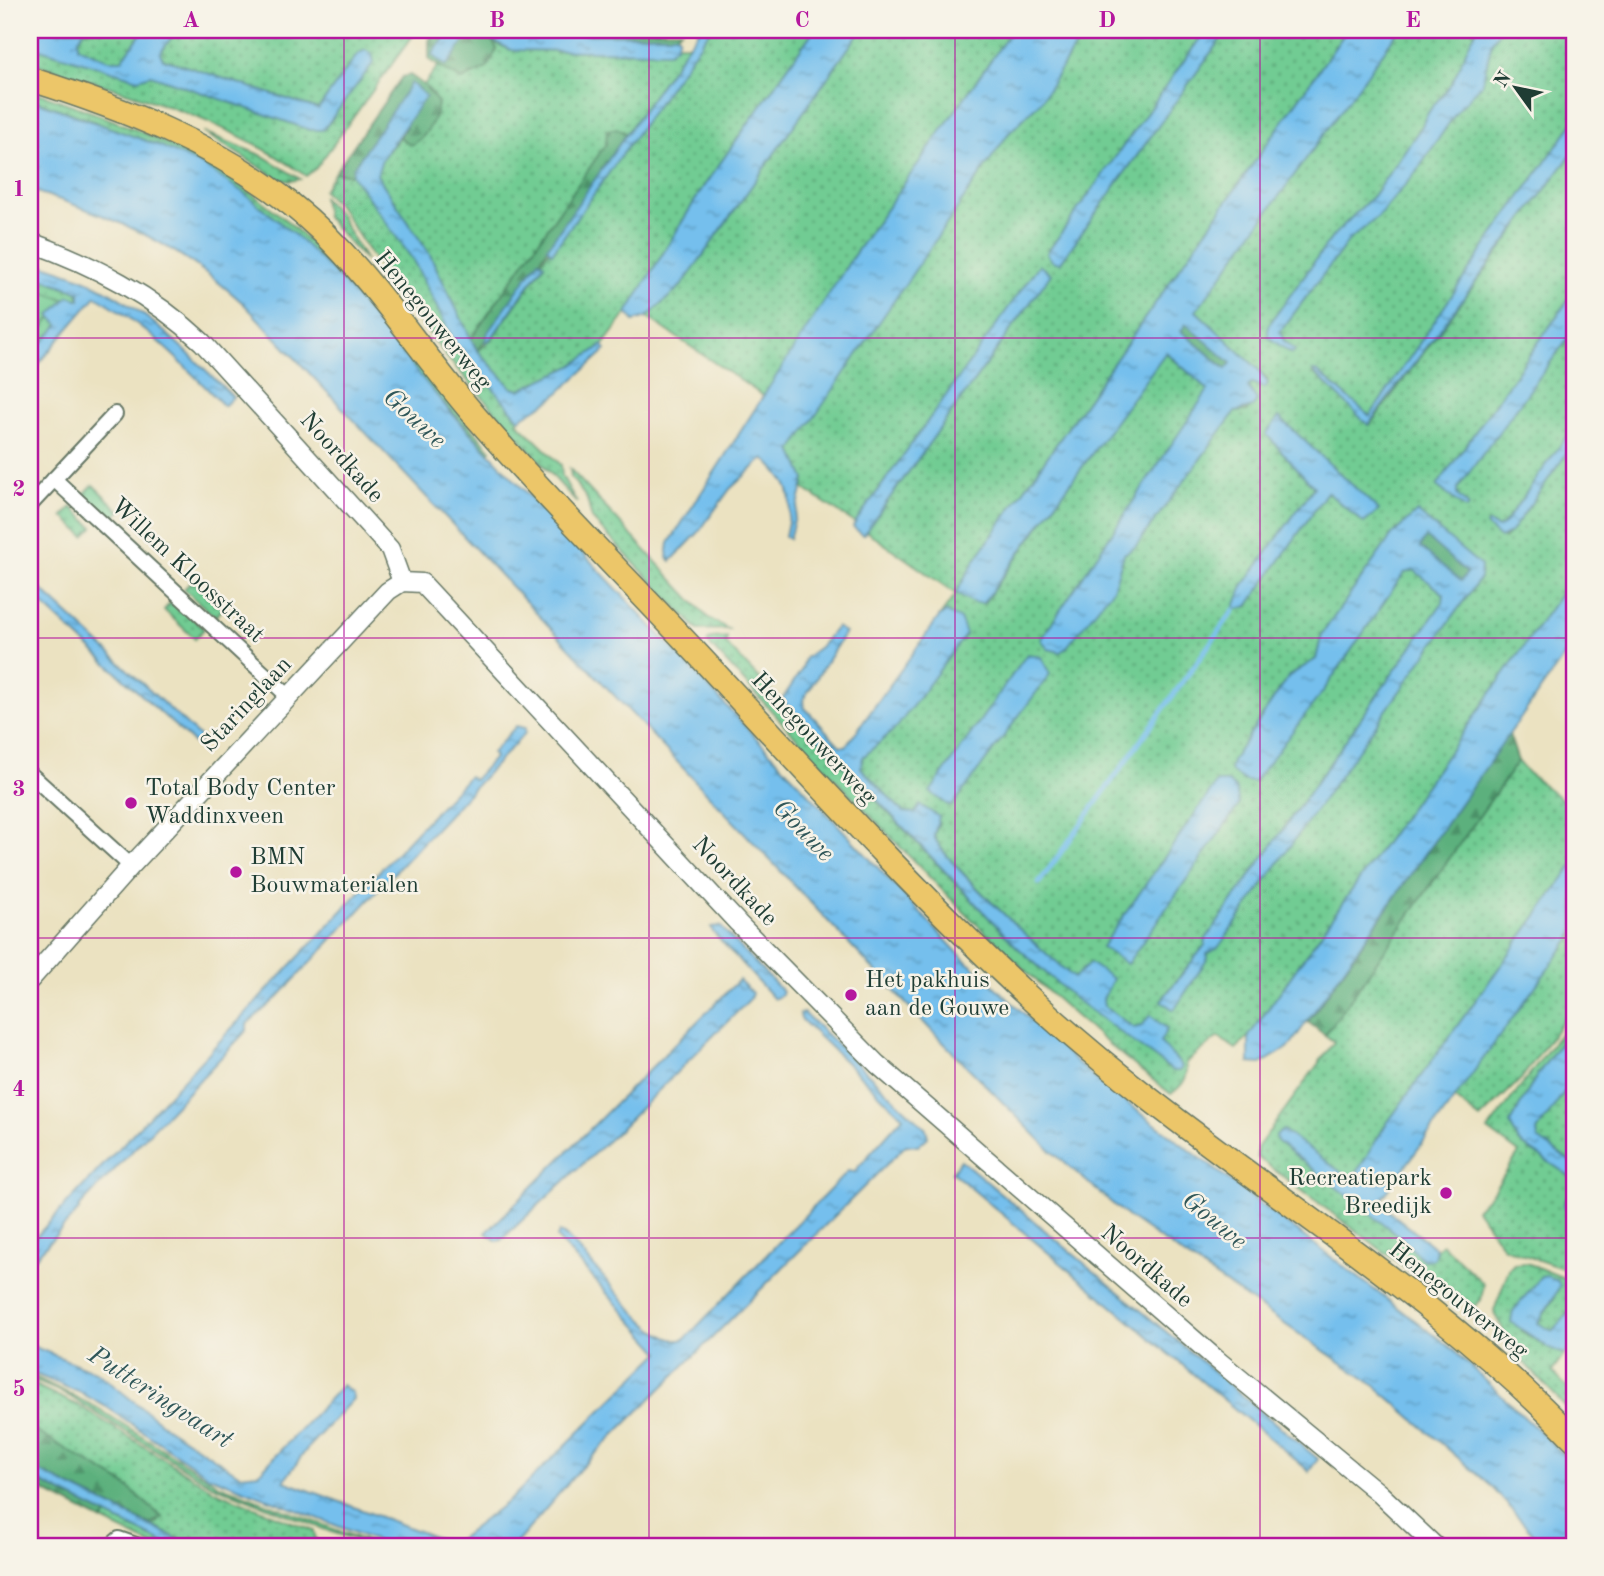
<svg xmlns="http://www.w3.org/2000/svg" width="1604" height="1576" font-family="'Old Standard TT',serif">
<style>
.grass{fill:url(#grass-dots);stroke:#488464;stroke-width:2;fill-rule:evenodd}
.forest{fill:url(#forest-firs);stroke:#3e7658;stroke-width:2}
.park{fill:#71cc93;stroke:#488464;stroke-width:2}
.water{fill:url(#water-ripples);stroke:#4a7e90;stroke-width:2;fill-rule:evenodd}
.lines{fill:none;stroke-linecap:round;stroke-linejoin:round}
.stream{stroke:#74bfed;stroke-width:5}
.minor-casing{stroke:#667765;stroke-width:18}
.tertiary-casing{stroke:#667765;stroke-width:21}
.primary-casing{stroke:#667765;stroke-width:26}
.minor{stroke:#fff;stroke-width:14}
.tertiary{stroke:#fff;stroke-width:18}
.primary{stroke:#ecc669;stroke-width:23}
.grid{fill:none;stroke:#b5179e;stroke-width:2;stroke-opacity:0.55}
.poi-dot{fill:#b5179e;stroke:#f7f3e8;stroke-width:2.5}
.labels{text-anchor:middle;dominant-baseline:central;stroke-width:5;stroke-linejoin:round;paint-order:stroke}
.street-label{font-size:24px;fill:#1f3d34;stroke:#f7f3e8}
.poi-label{font-size:24px;fill:#1f3d34;stroke:#f7f3e8;text-anchor:start}
.water-label{font-size:26px;font-style:italic;fill:#305759;stroke:#f7f3e8}
.neatline{fill:none;stroke:#b5179e;stroke-width:2.5}
.grid-label{font-size:23px;text-anchor:middle;font-weight:bold;fill:#b5179e}
</style>
<defs>
<pattern id="grass-dots" width="8" height="8" patternUnits="userSpaceOnUse" patternTransform="scale(1.75)"><rect width="8" height="8" fill="#71cc93"/><path d="M2 2h.1M6 6h.1" fill="none" stroke="#5ca779" stroke-width="1.8" stroke-linecap="round"/></pattern>
<pattern id="forest-firs" width="22" height="20" patternUnits="userSpaceOnUse" patternTransform="scale(1.75)"><rect width="22" height="20" fill="#5cb07d"/><path d="M5 1l3.5 6h-7zM16 11l3.5 6h-7z" fill="#4b9067"/></pattern>
<pattern id="water-ripples" width="26" height="14" patternUnits="userSpaceOnUse" patternTransform="scale(1.75)"><rect width="26" height="14" fill="#74bfed"/><path d="M2 4q2-2 4 0t4 0M15 11q2-2 4 0t4 0" fill="none" stroke="#5f9cc1"/></pattern>
</defs>
<rect width="100%" height="100%" fill="#f7f3e8"/>
<filter id="ink" filterUnits="userSpaceOnUse"><feTurbulence type="fractalNoise" baseFrequency=".0143" numOctaves="2"/><feDisplacementMap in="SourceGraphic" scale="14" xChannelSelector="R" yChannelSelector="G"/><feConvolveMatrix kernelMatrix="1 2 1 2 8 2 1 2 1" color-interpolation-filters="sRGB"/></filter>
<filter id="wash" filterUnits="userSpaceOnUse"><feTurbulence type="fractalNoise" baseFrequency=".00686" numOctaves="4" result="noise"/><feDisplacementMap in="SourceGraphic" scale="28" xChannelSelector="R" yChannelSelector="G"/><feGaussianBlur stdDeviation="1.57" result="paint"/><feColorMatrix in="noise" values="0 0 0 0 0 0 0 0 0 0 0 0 0 0 0 0 0 1.4 0 .05"/><feComposite in="paint" operator="in"/></filter>
<g filter="url(#wash)">
<rect width="100%" height="100%" fill="#ebe2c1"/>
<g class="grass">
<polygon points="85,30 144,30 122,60 108,60 78,47 78,39"/>
<path d="M177,30H417L316,168L306,176C228,118 121,91 30,62V46L138,79L151,75L310,130H323L333,118L357,55L318,109L163,59L160,53Z"/>
<polygon points="710,30 814,30 702,189 627,313 603,345 572,366 520,390 512,388 478,351 491,340 544,265 541,262 549,251 552,253"/>
<polygon points="861,30 1012,30 852,258 765,397 647,317 682,285"/>
<path d="M1085,30H1206L1047,253L1060,263L1227,30H1347L975,560L956,593L984,603L1165,352L1209,390L1041,639L1113,589L1124,554L1135,547L1235,412L1247,411L1248,387L1252,383L1261,387L1268,379L1195,311L1399,30H1477C1466,46 1462,63 1453,80C1444,97 1428,106 1422,126L1373,196L1333,236L1268,326V337L1292,354L1295,350L1284,341L1280,332L1349,240L1378,217L1417,171L1457,111L1482,84L1492,42L1500,30H1574V122L1493,235L1370,417L1317,371L1313,372L1370,425L1574,151V292L1437,486L1469,506L1456,495L1457,489L1574,330V426L1504,524L1498,528L1488,523L1504,539L1510,533L1574,443V575L1249,1036L1236,1049L1218,1037L1186,1063C1190,1077 1182,1086 1171,1094C998,962 855,799 707,642L710,638L727,637L726,644L1016,946L1075,999L1177,1060L1162,1048L1160,1042L1167,1029L1142,1026L1134,1028L1104,1006L1090,963L1074,979C1050,957 940,859 934,835L939,823L915,813L903,812L861,768L863,757L897,727L946,612L939,617L956,594L866,531L1051,274L1039,266L855,523L804,489L805,479L791,450L1008,134L1041,101ZM1279,417L1378,510L1364,523L1327,492L1248,606L1243,586L1314,487L1266,434ZM1417,513L1480,578L1218,947L1207,954L1174,1010L1161,1000L1205,945L1206,939L1443,602L1444,594L1413,569L1404,573L1324,690L1232,761L1289,676L1316,659L1322,634L1393,534ZM1041,657L931,792L978,728Z"/>
<polygon points="493,42 511,50 668,52 677,44 689,44 626,134 622,130 607,131 607,144 471,339 430,255 377,175 381,159 400,137 410,145 433,94 424,85 438,66 463,80 497,49"/>
<path d="M30,90C105,116 182,144 247,190C344,258 413,362 491,450L489,452L408,363L324,261L244,193L96,122L30,99Z"/>
<polygon points="203,132 263,156 300,179 290,181 279,179"/>
<polygon points="335,172 352,175 413,260 455,343 519,419 517,422 561,465 562,476 577,503 446,356 371,255 340,207 323,191"/>
<polygon points="323,198 339,214 366,261 326,217"/>
<polygon points="30,274 78,292 80,301 50,315 59,325 34,352 30,350"/>
<polygon points="570,469 707,617 728,629 698,630 592,519 587,499 571,477"/>
<polygon points="93,485 120,511 111,521 83,495"/>
<polygon points="72,507 93,527 84,536 63,516"/>
<polygon points="193,580 224,608 215,617 184,589"/>
<polygon points="173,600 204,629 195,639 164,610"/>
<polygon points="1518,761 1527,772 1574,809 1574,864 1385,1126 1352,1181 1283,1130 1276,1135 1277,1141 1372,1215 1436,1254 1436,1249 1442,1244 1484,1284 1481,1300 1473,1308 1451,1291 1430,1286 1257,1157 1257,1148 1334,1042 1325,1035"/>
<polygon points="1574,933 1574,1005 1521,1079 1480,1119 1454,1098"/>
<polygon points="1574,1015 1574,1024 1538,1074 1510,1123 1519,1142 1574,1179 1574,1185 1563,1206 1574,1210 1574,1270 1570,1271 1504,1248 1476,1209 1492,1193 1519,1153 1488,1130"/>
<polygon points="1574,1078 1574,1164 1538,1139 1537,1131"/>
<polygon points="1527,1263 1574,1282 1574,1307 1552,1331 1538,1323 1555,1297 1521,1331 1549,1348 1565,1354 1552,1372 1574,1394 1574,1407 1570,1411 1514,1352 1494,1311 1509,1269 1514,1264"/>
<polygon points="30,1375 96,1407 219,1485 378,1546 331,1532 212,1485 64,1393 30,1379"/>
<polygon points="30,1383 79,1406 215,1491 314,1531 317,1546 192,1546 149,1524 157,1523 162,1518 123,1483 30,1428"/>
<polygon points="107,1515 170,1546 154,1546 103,1521"/>
</g>
<g class="forest">
<polygon points="436,30 450,30 432,55 446,65 472,30 493,42 497,49 487,68 462,80 429,60 429,40"/>
<polygon points="499,30 681,30 676,35 505,34"/>
<path d="M410,75L425,86L438,103C436,118 426,140 410,145L400,137L406,127L411,84L353,168L352,175L335,172L402,77Z"/>
<polygon points="617,128 626,134 478,351 471,339 606,144 607,130"/>
<polygon points="1186,324 1232,363 1226,369 1181,331"/>
<polygon points="1426,536 1467,573 1461,582 1420,547"/>
<polygon points="1509,734 1518,761 1325,1035 1308,1022"/>
<polygon points="30,1428 123,1483 163,1518 149,1524 30,1467"/>
<polygon points="30,1477 107,1515 103,1521 34,1486 30,1491"/>
</g>
<polygon class="park" points="30,287 66,300 30,342"/>
<g class="water">
<polygon points="42,30 85,30 78,39 78,47 108,60 122,60 144,30 177,30 160,53 163,59 318,109 357,55 365,50 372,54 374,62 323,130 310,130 151,75 138,79 30,46 30,34 38,34"/>
<polygon points="450,30 499,30 505,34 676,35 679,37 676,46 669,52 511,50 473,30 446,66 432,55"/>
<polygon points="699,30 710,30 552,253 547,248"/>
<polygon points="814,30 861,30 682,285 647,317 634,321 627,313 702,189"/>
<path d="M1012,30H1085L1041,101L1008,134L792,450L805,479L789,539L785,536C794,495 793,487 764,458L730,489L698,533L671,561L667,557L669,543L852,258Z"/>
<polygon points="1206,30 1227,30 1060,263 1052,261 1047,253"/>
<path d="M1347,30H1399L1196,311L1258,369L1268,383L1265,388L1252,383L1248,387L1257,400L1253,407L1235,412L1135,547L1124,554L1113,589L1066,648L1060,652L1048,649L1041,639L1208,390L1166,352L983,603H974L956,593L975,560ZM1186,324L1231,363L1226,369L1181,331Z"/>
<path d="M1477,30H1500L1492,42L1482,84L1457,111L1417,171L1378,217L1349,240L1280,332L1284,341L1295,350L1292,354L1268,337V326L1333,236L1373,196L1422,126C1428,106 1444,97 1453,80C1462,63 1466,46 1477,30Z"/>
<polygon points="411,83 426,96 382,159 377,175 430,255 476,349 512,388 520,390 572,366 603,345 606,350 552,399 519,419 455,343 413,260 352,175 353,168"/>
<path d="M30,99L163,147L202,165L244,193L302,241L344,283L448,409L957,952L1093,1077L1450,1347L1561,1452L1574,1466V1546H1544L1491,1486L1374,1385L1128,1217L1049,1149L931,1030L244,304C177,243 116,217 30,190Z"/>
<polygon points="1574,122 1574,151 1368,425 1313,371 1317,371 1370,416 1493,235"/>
<path d="M30,260C48,267 68,272 86,280C143,306 189,353 233,397L224,406C184,365 146,325 96,296L30,374V350L34,351L59,325L50,315L69,296L80,300V292L30,274Z"/>
<polygon points="539,260 544,264 490,340 485,342 488,332"/>
<polygon points="1039,265 1051,274 863,535 853,527 855,523"/>
<polygon points="1574,292 1574,330 1457,489 1457,495 1469,506 1466,509 1437,486"/>
<polygon points="1279,417 1379,510 1364,523 1327,492 1248,606 1234,610 1243,586 1314,487 1266,434"/>
<polygon points="1574,426 1574,443 1510,533 1500,538 1486,526 1488,523 1498,528 1504,524"/>
<path d="M1417,512L1481,566L1480,578L1218,948L1207,954L1208,958L1174,1010L1161,1001L1205,945L1206,939L1443,602L1444,594L1414,570L1404,573L1324,690L1254,782L1245,781L1230,771L1232,761L1289,676L1316,659L1322,634L1393,534ZM1426,537L1467,573L1461,581L1420,547Z"/>
<polygon points="1574,575 1574,642 1289,1047 1261,1064 1249,1063 1249,1036"/>
<polygon points="30,579 202,739 196,745 30,593"/>
<path d="M946,612L960,619L966,634L897,727L863,757L861,768L903,812L915,813L920,805L939,817L934,835C939,859 1050,957 1074,978L1090,963L1113,979L1103,999L1104,1006L1134,1028L1142,1026L1150,1015L1167,1029L1160,1042L1182,1066L1180,1071H1173L1075,999L1016,946L782,700L802,669L805,658L820,647L836,627L845,632L803,700L804,707L840,746H846L939,617Z"/>
<polygon points="1027,654 1041,657 1050,674 952,806 948,805 930,792"/>
<polygon points="516,726 525,728 525,733 278,997 247,1024 247,1030 78,1208 79,1210 30,1263 30,1243 417,831 469,776 474,780 495,757 492,753"/>
<polygon points="1217,782 1228,782 1236,789 1239,805 1127,964 1102,947"/>
<polygon points="1574,864 1574,933 1379,1203 1436,1249 1434,1259 1423,1260 1400,1237 1277,1141 1276,1135 1283,1130 1352,1180 1385,1126"/>
<polygon points="720,926 782,991 782,995 774,999 713,932 711,927"/>
<polygon points="739,980 752,993 750,999 615,1134 501,1240 497,1241 486,1233"/>
<path d="M804,1013L926,1129L928,1137L918,1146L906,1145L580,1469L514,1546H389L209,1476L108,1408L81,1393L30,1372V1345L98,1373L166,1427L240,1475L259,1473L342,1385L352,1393L353,1399L309,1446L284,1481L453,1544L512,1498L660,1352L557,1238L559,1232C588,1248 651,1352 685,1339L848,1171L854,1172L903,1117L801,1019L800,1014Z"/>
<polygon points="1574,1024 1574,1078 1537,1131 1538,1139 1574,1164 1574,1210 1570,1213 1563,1206 1574,1185 1574,1179 1519,1142 1510,1123 1538,1074"/>
<polygon points="961,1160 1318,1459 1309,1471 952,1172"/>
<polygon points="1547,1276 1558,1281 1560,1287 1538,1323 1552,1331 1574,1307 1574,1344 1565,1354 1549,1348 1511,1322 1513,1311 1541,1277"/>
<polygon points="30,1467 192,1546 170,1546 30,1477"/>
</g>
<g class="lines">
<polyline class="stream" points="1039,883 1234,610"/>
</g>
</g>
<g filter="url(#ink)">
<g class="lines">
<g class="minor-casing">
<g id="minor">
<polyline points="54,479 288,696"/>
<polyline points="30,505 115,414"/>
<polyline points="30,774 131,866"/>
<polyline points="111,1546 119,1539 139,1546"/>
</g>
</g>
<g class="tertiary-casing">
<g id="tertiary">
<path d="M30,242C94,265 152,295 202,342L390,549L402,582"/>
<polyline points="30,980 131,866 388,591 402,582 422,583 738,923 877,1064 1215,1358 1379,1493 1435,1546"/>
</g>
</g>
<g class="primary-casing">
<path id="primary" d="M30,79C124,109 214,143 292,205C365,263 415,347 476,417C549,501 629,580 704,661C811,776 916,893 1031,999C1202,1158 1412,1270 1574,1439"/>
</g>
<use href="#minor" class="minor"/>
<use href="#tertiary" class="tertiary"/>
<use href="#primary" class="primary"/>
</g>
</g>
<path class="grid" d="M344,30V1546M649,30V1546M955,30V1546M1260,30V1546M30,338H1574M30,638H1574M30,938H1574M30,1238H1574"/>
<g class="poi-dot">
<circle cx="131" cy="803" r="7"/>
<circle cx="236" cy="872" r="7"/>
<circle cx="851" cy="995" r="7"/>
<circle cx="1446" cy="1193" r="7"/>
</g>
<g class="labels">
<g class="street-label">
<text transform="translate(432 321) rotate(51)">Henegouwerweg</text>
<text transform="translate(341 458) rotate(48)">Noordkade</text>
<text transform="translate(187 571) rotate(43)">Willem Kloosstraat</text>
<text transform="translate(247 705) rotate(-47)">Staringlaan</text>
<text transform="translate(813 739) rotate(47)">Henegouwerweg</text>
<text transform="translate(734 882) rotate(47)">Noordkade</text>
<text transform="translate(1146 1267) rotate(41)">Noordkade</text>
<text transform="translate(1458 1301) rotate(39)">Henegouwerweg</text>
</g>
<g class="poi-label">
<text x="145" y="789">Total Body Center<tspan x="145" dy="28">Waddinxveen</tspan></text>
<text x="250" y="858">BMN<tspan x="250" dy="28">Bouwmaterialen</tspan></text>
<text x="865" y="981">Het pakhuis<tspan x="865" dy="28">aan de Gouwe</tspan></text>
<text x="1432" y="1179" text-anchor="end">Recreatiepark<tspan x="1432" dy="28">Breedijk</tspan></text>
</g>
<g class="water-label">
<text transform="translate(414 419) rotate(43)">Gouwe</text>
<text transform="translate(803 831) rotate(46)">Gouwe</text>
<text transform="translate(1214 1221) rotate(40)">Gouwe</text>
<text transform="translate(160 1398) rotate(33)">Putteringvaart</text>
</g>
</g>
<rect width="1604" height="1576" fill="none" stroke="#f7f3e8" stroke-width="77"/>
<g transform="translate(1516 88) rotate(303)" stroke="#f7f3e8" stroke-width="5" paint-order="stroke">
<path d="M0-5L12 26L0 18L-12 26Z" fill="#1f3d34"/>
<text y="-10" font-size="19" font-weight="bold" text-anchor="middle" fill="#1f3d34">N</text>
</g>
<rect x="38" y="38" width="1528" height="1500" class="neatline"/>
<g class="grid-label">
<text x="191" y="27">A</text>
<text x="497" y="27">B</text>
<text x="802" y="27">C</text>
<text x="1107" y="27">D</text>
<text x="1413" y="27">E</text>
<text x="19" y="196">1</text>
<text x="19" y="496">2</text>
<text x="19" y="796">3</text>
<text x="19" y="1096">4</text>
<text x="19" y="1396">5</text>
</g>
</svg>
